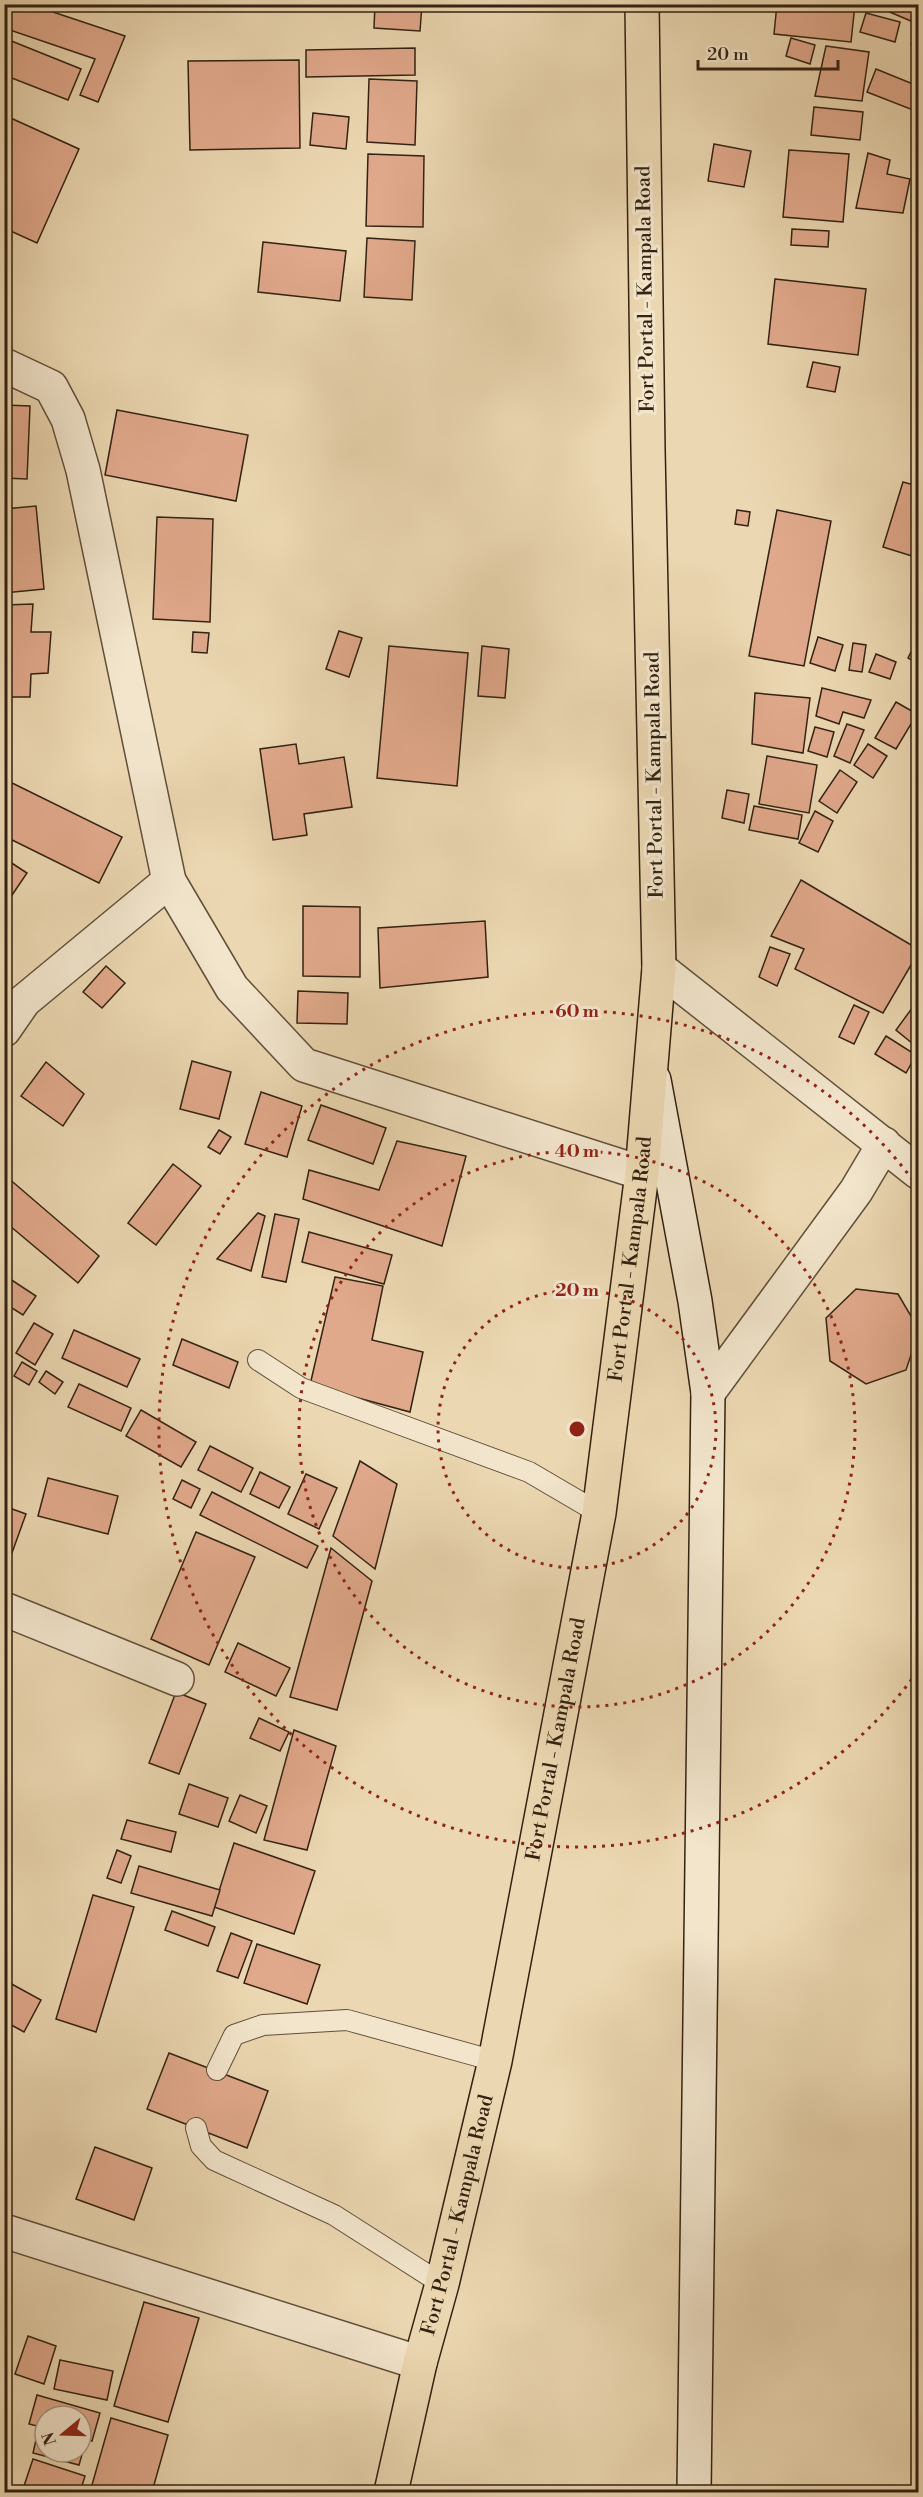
<svg xmlns="http://www.w3.org/2000/svg" width="923" height="2497" font-family="'Libre Bodoni',serif">
<style>
.building{fill:#e1a98c;stroke:#332212;stroke-width:1.5}
.lines{fill:none;stroke-linecap:round;stroke-linejoin:round}
.service-casing{stroke:#614f3a;stroke-width:22}
.minor-casing{stroke:#614f3a;stroke-width:36}
.secondary-casing{stroke:#332212;stroke-width:36}
.primary-casing{stroke:#332212;stroke-width:36}
.service{stroke:#f2e5cc;stroke-width:20}
.minor{stroke:#f2e5cc;stroke-width:33}
.secondary{stroke:#f2e5cc;stroke-width:33}
.primary{stroke:#ebd7b1;stroke-width:33}
.ring{fill:none;stroke:#8f2418;stroke-width:3;stroke-dasharray:3 6}
.labels{text-anchor:middle;dominant-baseline:central;stroke-width:6;stroke-linejoin:round;paint-order:stroke}
.street-label{font-size:20px;fill:#332212;stroke:#f2e5cc}
.centre{fill:#8f2418;stroke:#f2e5cc;stroke-width:3}
.ring-label{font-size:18px;text-anchor:middle;font-weight:bold;fill:#8f2418;stroke:#f2e5cc;stroke-width:6;stroke-linejoin:round;paint-order:stroke}
</style>
<rect width="100%" height="100%" fill="#ebd7b1"/>
<filter id="stains"><feTurbulence type="fractalNoise" baseFrequency=".00333" numOctaves="4"/><feColorMatrix values="0 0 0 0 .2 0 0 0 0 .09 0 0 0 0 .02 0 0 0 .5 -.17"/></filter>
<radialGradient id="worn" r=".72"><stop offset=".6" stop-color="#630" stop-opacity="0"/><stop offset="1" stop-color="#630" stop-opacity=".3"/></radialGradient>
<g class="building">
<polygon points="4,4 29,4 125,36 98,102 80,95 95,59 4,28"/>
<polygon points="375,4 422,4 420,31 374,28"/>
<polygon points="777,4 855,4 851,42 774,34"/>
<polygon points="879,4 918,4 918,24 878,7"/>
<polygon points="866,13 900,22 895,42 860,32"/>
<polygon points="917,30 918,31 918,48 911,44"/>
<polygon points="4,38 81,69 68,100 4,75"/>
<polygon points="791,38 815,45 810,64 786,56"/>
<polygon points="826,46 869,52 862,101 815,96"/>
<polygon points="415,48 415,75 306,77 306,50"/>
<polygon points="299,60 300,148 190,150 188,61"/>
<polygon points="876,69 918,86 918,112 867,92"/>
<polygon points="369,79 417,81 415,145 367,142"/>
<polygon points="814,107 863,112 860,140 811,135"/>
<polygon points="313,113 349,117 346,149 310,145"/>
<polygon points="4,115 79,149 37,243 4,228"/>
<polygon points="714,144 751,151 744,187 708,181"/>
<polygon points="789,150 849,154 843,222 783,217"/>
<polygon points="868,153 890,160 887,174 910,179 903,213 856,208"/>
<polygon points="368,154 424,156 423,227 366,226"/>
<polygon points="792,229 829,231 828,247 791,245"/>
<polygon points="367,238 415,241 412,300 364,297"/>
<polygon points="263,242 346,251 340,301 258,292"/>
<polygon points="775,279 866,289 858,355 768,344"/>
<polygon points="813,362 840,367 835,392 807,387"/>
<polygon points="4,405 30,406 27,479 4,478"/>
<polygon points="117,410 248,435 236,501 105,475"/>
<polygon points="903,482 918,486 918,535 912,556 883,547"/>
<polygon points="36,506 44,589 4,593 4,509"/>
<polygon points="737,510 750,512 748,526 735,524"/>
<polygon points="777,510 831,521 804,666 749,656"/>
<polygon points="157,517 213,519 210,622 153,619"/>
<polygon points="33,604 31,632 51,632 48,673 31,674 30,697 4,697 4,605"/>
<polygon points="339,631 362,638 349,677 326,669"/>
<polygon points="193,632 209,633 207,653 192,652"/>
<polygon points="818,637 843,645 835,671 810,663"/>
<polygon points="918,638 918,664 908,658"/>
<polygon points="853,643 866,645 862,672 849,670"/>
<polygon points="389,646 468,653 457,786 377,778"/>
<polygon points="482,646 509,649 505,698 478,696"/>
<polygon points="876,654 896,662 890,679 869,672"/>
<polygon points="822,688 871,700 864,718 843,712 839,724 816,716"/>
<polygon points="755,693 810,698 803,753 752,744"/>
<polygon points="896,702 917,714 896,749 875,738"/>
<polygon points="847,724 864,730 850,763 834,756"/>
<polygon points="815,727 834,732 827,757 808,751"/>
<polygon points="296,744 299,764 344,757 352,807 304,814 307,835 273,840 260,749"/>
<polygon points="868,744 887,756 873,778 854,765"/>
<polygon points="767,756 817,765 809,813 759,804"/>
<polygon points="840,770 857,782 837,813 819,801"/>
<polygon points="6,780 122,837 99,883 4,836"/>
<polygon points="727,790 749,794 744,823 722,818"/>
<polygon points="754,806 802,815 798,839 749,830"/>
<polygon points="815,811 833,821 818,852 799,843"/>
<polygon points="4,858 27,873 4,907"/>
<polygon points="801,880 918,949 918,953 883,1013 795,969 804,949 771,936"/>
<polygon points="303,906 360,907 360,977 303,976"/>
<polygon points="485,921 488,977 380,988 378,928"/>
<polygon points="770,947 790,954 777,986 759,977"/>
<polygon points="106,966 125,983 102,1008 83,992"/>
<polygon points="298,991 348,993 347,1024 297,1023"/>
<polygon points="918,1000 918,1048 896,1030"/>
<polygon points="854,1005 869,1012 854,1044 839,1037"/>
<polygon points="886,1036 916,1055 906,1073 875,1054"/>
<polygon points="192,1061 231,1072 219,1119 180,1109"/>
<polygon points="46,1062 84,1094 63,1126 21,1096"/>
<polygon points="261,1092 302,1106 287,1157 245,1144"/>
<polygon points="321,1105 386,1128 373,1164 308,1140"/>
<polygon points="219,1130 231,1137 220,1154 208,1147"/>
<polygon points="397,1141 466,1156 442,1246 303,1199 309,1170 379,1190"/>
<polygon points="173,1164 201,1186 156,1245 128,1223"/>
<polygon points="7,1177 99,1256 78,1283 4,1221 4,1179"/>
<polygon points="258,1213 265,1216 251,1271 217,1259"/>
<polygon points="275,1214 299,1219 286,1282 262,1277"/>
<polygon points="309,1232 392,1255 384,1284 302,1262"/>
<polygon points="4,1275 36,1296 23,1315 4,1303"/>
<polygon points="335,1277 383,1286 372,1340 423,1352 410,1412 310,1385"/>
<polygon points="856,1289 898,1294 918,1328 918,1334 906,1370 866,1384 830,1361 826,1318"/>
<polygon points="34,1323 53,1334 35,1365 16,1353"/>
<polygon points="74,1330 140,1359 127,1387 62,1358"/>
<polygon points="182,1339 238,1362 229,1388 173,1365"/>
<polygon points="4,1352 11,1356 4,1368"/>
<polygon points="22,1362 37,1371 29,1385 14,1376"/>
<polygon points="46,1371 63,1382 55,1394 39,1382"/>
<polygon points="79,1384 131,1408 121,1431 68,1407"/>
<polygon points="141,1410 196,1442 181,1467 126,1436"/>
<polygon points="210,1446 253,1468 241,1492 198,1470"/>
<polygon points="360,1461 397,1484 375,1569 333,1536"/>
<polygon points="260,1472 290,1487 279,1508 250,1494"/>
<polygon points="306,1474 337,1488 319,1529 288,1514"/>
<polygon points="48,1478 118,1496 108,1534 38,1516"/>
<polygon points="182,1480 200,1489 191,1508 173,1499"/>
<polygon points="212,1492 318,1546 307,1568 200,1515"/>
<polygon points="4,1506 26,1514 4,1575"/>
<polygon points="196,1532 255,1557 209,1665 151,1639"/>
<polygon points="331,1548 372,1581 337,1710 290,1697"/>
<polygon points="238,1643 290,1668 276,1696 225,1672"/>
<polygon points="176,1692 206,1704 179,1774 149,1763"/>
<polygon points="259,1718 289,1732 280,1751 250,1738"/>
<polygon points="294,1730 336,1746 307,1850 264,1840"/>
<polygon points="189,1784 228,1798 218,1827 179,1814"/>
<polygon points="240,1795 267,1806 256,1833 229,1821"/>
<polygon points="127,1820 176,1832 171,1852 121,1839"/>
<polygon points="234,1843 315,1871 294,1934 214,1907"/>
<polygon points="117,1850 131,1856 121,1883 107,1878"/>
<polygon points="139,1866 220,1890 212,1916 131,1893"/>
<polygon points="93,1895 134,1907 96,2032 56,2019"/>
<polygon points="172,1911 215,1927 208,1946 165,1930"/>
<polygon points="231,1933 252,1941 238,1978 217,1971"/>
<polygon points="257,1944 320,1965 307,2004 244,1983"/>
<polygon points="8,1982 41,2000 24,2032 4,2021 4,1990"/>
<polygon points="169,2053 268,2091 247,2148 147,2109"/>
<polygon points="95,2147 152,2168 134,2220 76,2199"/>
<polygon points="144,2302 199,2318 168,2422 114,2406"/>
<polygon points="4,2327 9,2328 4,2347"/>
<polygon points="28,2336 56,2346 44,2384 15,2374"/>
<polygon points="60,2360 113,2371 107,2400 54,2389"/>
<polygon points="37,2395 100,2413 92,2441 81,2438 81,2416 45,2416 45,2428 29,2424"/>
<polygon points="111,2418 168,2435 152,2492 90,2492"/>
<polygon points="38,2431 45,2433 45,2452 81,2452 81,2442 85,2444 79,2465 33,2453"/>
<polygon points="33,2459 85,2476 80,2492 22,2492"/>
</g>
<g class="lines">
<g class="service-casing">
<g id="service">
<polyline points="258,1360 301,1388 529,1472 599,1513"/>
<polyline points="217,2070 234,2035 263,2025 347,2020 495,2061"/>
<polyline points="196,2128 201,2146 214,2160 334,2215 442,2284"/>
</g>
</g>
<g class="minor-casing">
<g id="minor">
<polyline points="4,365 51,387 68,419 83,470 169,881 232,988 304,1065 642,1173"/>
<polyline points="659,968 918,1172"/>
<polyline points="4,1030 24,1001 169,881"/>
<polyline points="708,1393 856,1191 884,1144"/>
<polyline points="4,1609 177,1679"/>
<polyline points="4,2231 420,2363"/>
</g>
</g>
<g class="secondary-casing">
<polyline id="secondary" points="654,1080 695,1301 708,1393 694,2492"/>
</g>
<g class="primary-casing">
<g id="primary">
<path id="s1" d="M391,2492L420,2363L442,2284L495,2061L599,1513L642,1173L659,968L648,450L642,4"/>
</g>
</g>
<use href="#service" class="service"/>
<use href="#minor" class="minor"/>
<use href="#secondary" class="secondary"/>
<use href="#primary" class="primary"/>
</g>
<g class="ring">
<circle cx="577" cy="1429" r="139"/>
<circle cx="577" cy="1429" r="278"/>
<path d="M917 1672A418 418 0 1 1 917 1186"/>
</g>
<g class="labels">
<g class="street-label">
<text transform="translate(646 289) rotate(-91)">Fort Portal - Kampala Road</text>
<text transform="translate(655 775) rotate(-91)">Fort Portal - Kampala Road</text>
<text stroke="none"><textPath href="#s1" startOffset="1257">Fort Portal - Kampala Road</textPath></text>
<text stroke="none"><textPath href="#s1" startOffset="771">Fort Portal - Kampala Road</textPath></text>
<text stroke="none"><textPath href="#s1" startOffset="285">Fort Portal - Kampala Road</textPath></text>
</g>
</g>
<circle cx="577" cy="1429" r="9" class="centre"/>
<g class="ring-label">
<text x="577" y="1017">60 m</text>
<text x="577" y="1157">40 m</text>
<text x="577" y="1296">20 m</text>
</g>
<rect width="923" height="2497" fill="none" stroke="#ebd7b1" stroke-width="24"/>
<rect x="6" y="6" width="911" height="2485" fill="none" stroke="#332212" stroke-width="3"/>
<rect x="12" y="12" width="899" height="2473" fill="none" stroke="#332212" stroke-width="1.5"/>
<g transform="translate(63 2434) rotate(251)"><circle r="28" fill="#f2e5cc" stroke="#a69782" stroke-width="1.5"/>
<path d="M0-4.5L10 22L0 15L-10 22Z" fill="#8f2418"/>
<text y="-9" font-size="16" font-weight="bold" text-anchor="middle" fill="#332212">N</text>
</g>
<path d="M698 60v9h140v-9" fill="none" stroke="#332212" stroke-width="3"/>
<text x="707" y="60" font-size="18" fill="#332212" stroke="#f2e5cc" stroke-width="4.5" paint-order="stroke">20 m</text>
<rect width="100%" height="100%" filter="url(#stains)"/>
<rect width="100%" height="100%" fill="url(#worn)"/>
</svg>
